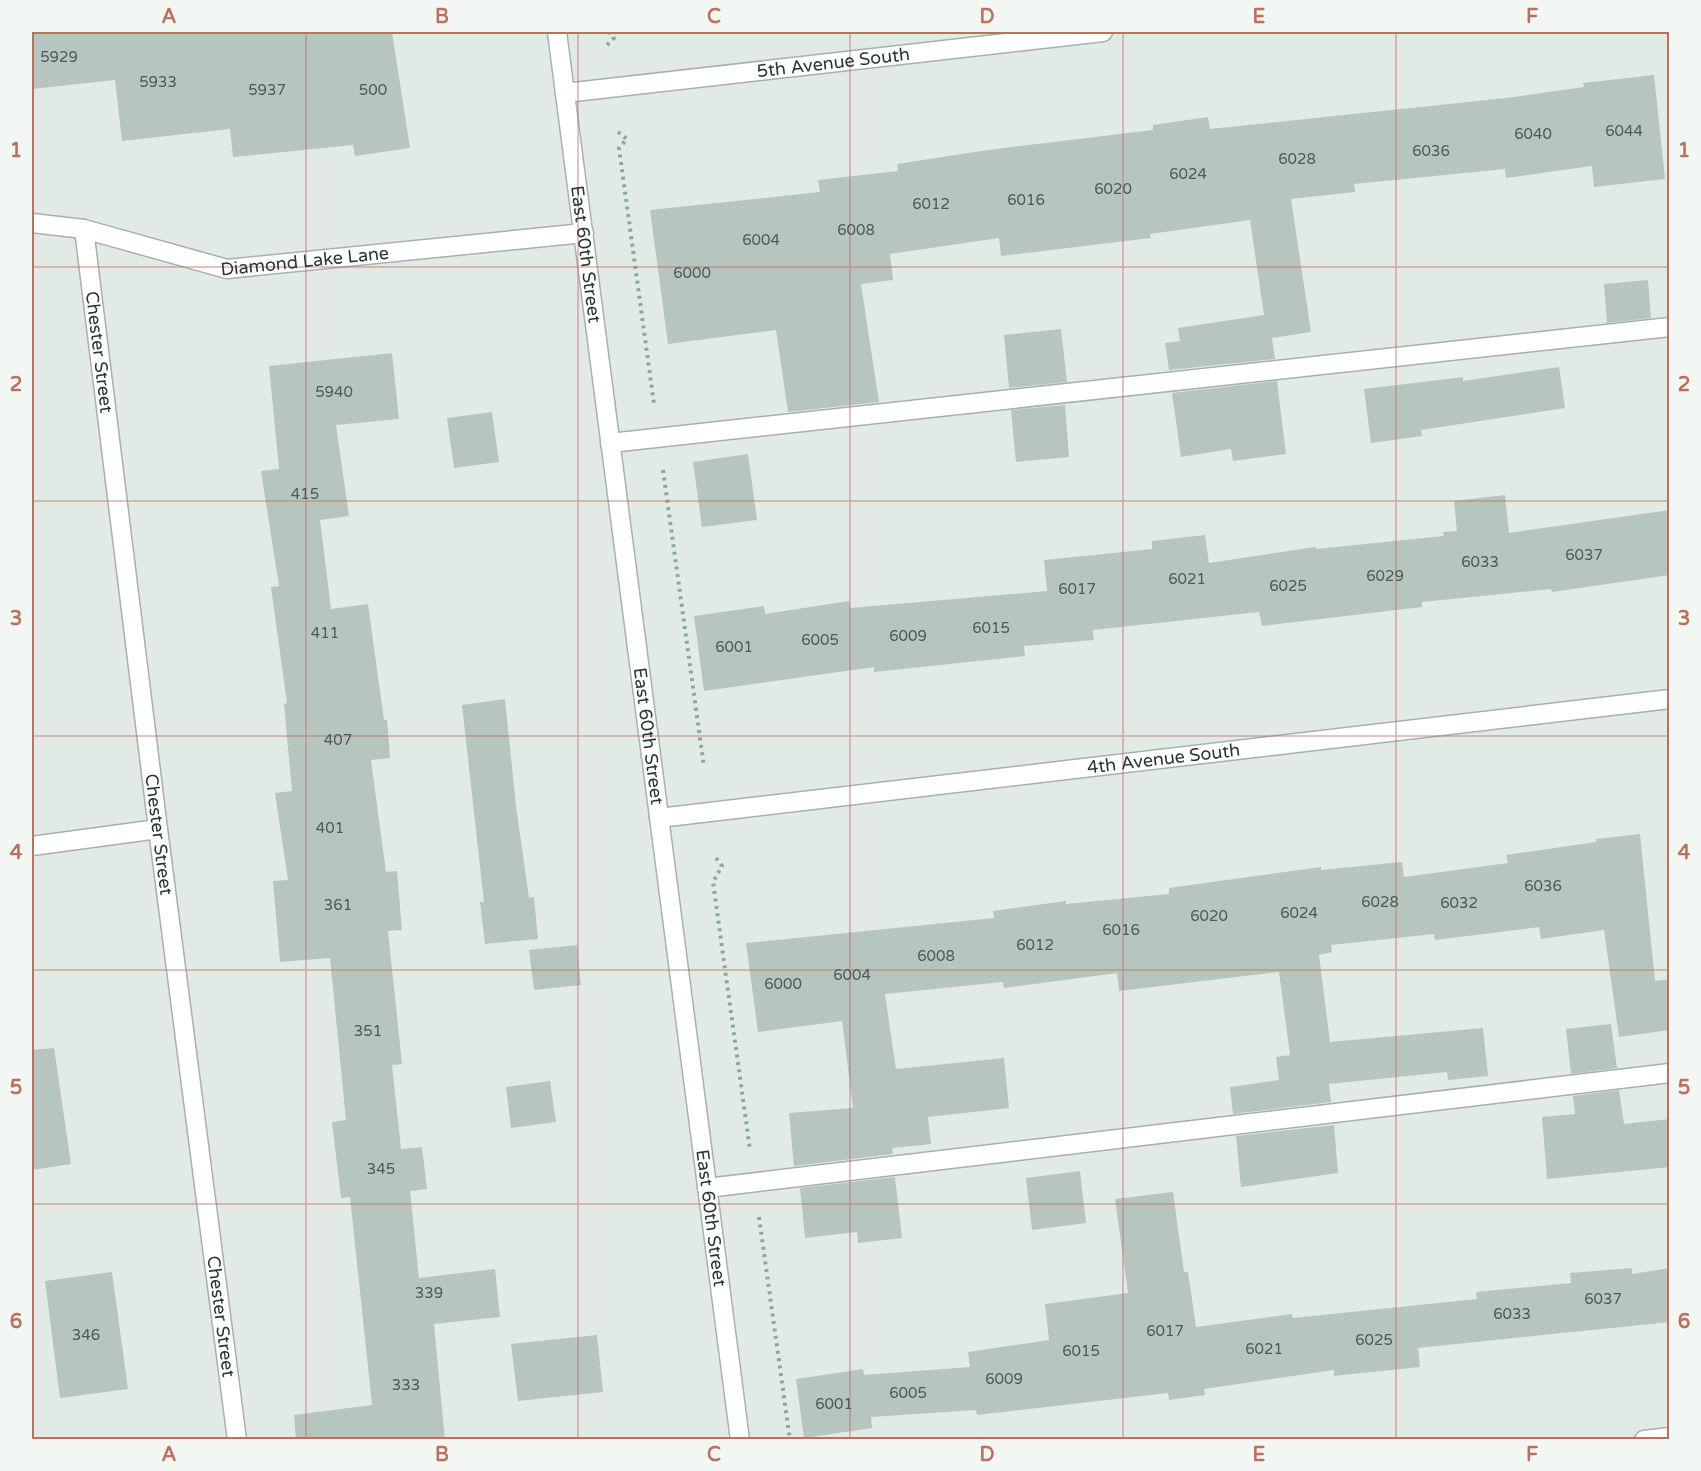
<svg xmlns="http://www.w3.org/2000/svg" width="1701" height="1471" font-family="'Varela Round',sans-serif">
<style>
.building{fill:#b7c5bf}
.lines{fill:none;stroke-linecap:round;stroke-linejoin:round}
.lane-casing{stroke:#a5b1ac;stroke-width:21}
.street-casing{stroke:#a5b1ac;stroke-width:21}
.secondary-casing{stroke:#a2b5ad;stroke-width:21}
.path{stroke:#85ab9d;stroke-width:4;stroke-dasharray:3 4.5;stroke-linecap:butt}
.lane{stroke:#fff;stroke-width:18}
.street{stroke:#fff;stroke-width:18}
.secondary{stroke:#fff;stroke-width:18}
.grid{fill:none;stroke:#bd705c;stroke-width:1.5;stroke-opacity:0.55}
.labels{text-anchor:middle;dominant-baseline:central;stroke-width:5;stroke-linejoin:round;paint-order:stroke}
.number-label{font-size:15px;fill:#495c55}
.street-label{font-size:18px;fill:#243932;stroke:#f2f7f4}
.neatline{fill:none;stroke:#bd705c;stroke-width:2}
.grid-label{font-size:20px;text-anchor:middle;font-weight:bold;fill:#bd705c}
</style>
<rect width="100%" height="100%" fill="#e2eae6"/>
<g class="building">
<polygon points="32,32 392,32 410,148 355,156 353,145 233,157 230,129 122,141 115,80 32,89"/>
<polygon points="1654,75 1665,179 1594,187 1592,166 1506,178 1505,169 1354,184 1355,192 1291,199 1311,332 1272,338 1275,359 1169,370 1165,343 1180,341 1178,328 1264,315 1250,220 1150,234 1151,238 1001,256 999,238 890,254 893,280 861,284 879,402 788,412 776,330 668,344 650,210 820,192 818,180 898,171 897,164 988,150 1153,130 1153,125 1208,117 1210,129 1506,98 1584,87 1583,83"/>
<polygon points="1648,280 1651,318 1607,323 1604,284"/>
<polygon points="1061,329 1067,382 1009,388 1004,335"/>
<polygon points="392,353 399,419 336,425 349,516 320,520 331,609 368,604 384,720 387,720 390,758 371,760 386,872 397,871 402,930 388,931 402,1064 392,1065 401,1149 422,1147 427,1189 410,1191 419,1278 495,1269 500,1317 434,1324 445,1440 296,1440 294,1415 372,1405 350,1197 341,1198 332,1122 346,1120 330,958 280,962 273,881 288,880 275,793 292,791 284,704 287,703 271,587 279,586 261,471 279,469 269,366"/>
<polygon points="1559,367 1565,408 1421,430 1422,436 1371,443 1364,389 1463,377 1463,381"/>
<polygon points="1277,381 1286,454 1233,461 1231,449 1181,457 1172,393"/>
<polygon points="1065,405 1069,457 1016,462 1011,410"/>
<polygon points="492,412 499,462 454,468 447,418"/>
<polygon points="748,454 757,520 702,527 693,462"/>
<polygon points="1505,495 1509,533 1670,510 1670,575 1552,592 1551,589 1422,602 1422,607 1262,626 1259,612 1093,630 1094,640 1024,646 1025,656 874,672 874,667 704,691 694,616 764,606 765,614 849,601 850,608 1047,591 1044,560 1152,549 1152,541 1205,535 1209,563 1315,547 1316,549 1444,536 1443,532 1457,531 1454,501"/>
<polygon points="505,699 516,806 529,898 534,897 538,939 485,944 480,902 484,902 462,705"/>
<polygon points="1640,834 1655,981 1670,979 1670,1030 1619,1037 1604,930 1541,939 1539,927 1435,940 1434,934 1331,945 1332,952 1319,955 1330,1042 1483,1028 1488,1076 1448,1080 1447,1072 1329,1084 1331,1102 1233,1114 1230,1087 1279,1080 1276,1057 1290,1055 1279,972 1119,991 1117,973 1004,988 1003,982 885,994 896,1069 1004,1058 1009,1108 928,1117 931,1144 892,1148 893,1154 794,1166 789,1113 853,1108 842,1021 758,1032 746,943 994,918 993,911 1066,901 1066,904 1169,894 1169,888 1321,867 1321,870 1402,862 1404,877 1508,863 1506,855 1596,842 1596,839"/>
<polygon points="577,945 581,985 534,990 529,950"/>
<polygon points="1611,1024 1617,1068 1571,1074 1566,1029"/>
<polygon points="54,1048 71,1164 32,1170 32,1050"/>
<polygon points="550,1081 556,1122 511,1128 506,1087"/>
<polygon points="1619,1090 1624,1124 1670,1119 1670,1167 1547,1179 1542,1117 1575,1114 1573,1096"/>
<polygon points="1334,1125 1338,1173 1241,1187 1236,1136"/>
<polygon points="1080,1171 1086,1223 1032,1230 1026,1178"/>
<polygon points="895,1177 902,1238 858,1243 857,1232 805,1238 800,1188"/>
<polygon points="1173,1192 1184,1272 1188,1272 1196,1327 1292,1314 1293,1318 1477,1299 1476,1292 1571,1283 1570,1273 1632,1268 1632,1274 1670,1268 1670,1322 1418,1348 1420,1367 1334,1376 1334,1370 1204,1389 1205,1395 1169,1400 1168,1393 977,1415 976,1410 871,1417 872,1428 804,1438 796,1379 863,1369 864,1375 970,1367 968,1352 1049,1340 1045,1304 1128,1293 1115,1199"/>
<polygon points="112,1272 128,1389 60,1398 45,1281"/>
<polygon points="597,1335 603,1392 518,1401 511,1344"/>
</g>
<g class="lines">
<g class="lane-casing">
<g id="lane">
<polyline points="610,443 1670,327"/>
<polyline points="707,1188 1670,1073"/>
</g>
</g>
<g class="street-casing">
<g id="street">
<path id="s1" d="M565,93L1103,32"/>
<path id="s2" d="M32,223L84,229L227,269L584,233"/>
<path id="s3" d="M84,229L158,829L237,1440"/>
<path id="s4" d="M659,818L1670,699"/>
<polyline points="32,846 158,829"/>
<polyline points="1644,1440 1670,1437"/>
</g>
</g>
<g class="secondary-casing">
<g id="secondary">
<path id="s5" d="M557,32L740,1440"/>
</g>
</g>
<g class="path">
<polyline points="607,45 614,38 609,32"/>
<polyline points="618,132 627,139 619,148 654,404"/>
<polyline points="663,470 704,767"/>
<polyline points="716,858 722,866 713,882 750,1150"/>
<polyline points="759,1217 790,1440"/>
</g>
<use href="#lane" class="lane"/>
<use href="#street" class="street"/>
<use href="#secondary" class="secondary"/>
</g>
<path class="grid" d="M306,32V1440M578,32V1440M850,32V1440M1123,32V1440M1396,32V1440M32,267H1670M32,501H1670M32,736H1670M32,970H1670M32,1204H1670"/>
<g class="labels">
<g class="number-label">
<text x="59" y="57">5929</text>
<text x="158" y="82">5933</text>
<text x="267" y="90">5937</text>
<text x="373" y="90">500</text>
<text x="1624" y="131">6044</text>
<text x="1533" y="134">6040</text>
<text x="1431" y="151">6036</text>
<text x="1297" y="159">6028</text>
<text x="1188" y="174">6024</text>
<text x="1113" y="189">6020</text>
<text x="1026" y="200">6016</text>
<text x="931" y="204">6012</text>
<text x="856" y="230">6008</text>
<text x="761" y="240">6004</text>
<text x="692" y="273">6000</text>
<text x="334" y="392">5940</text>
<text x="305" y="494">415</text>
<text x="1584" y="555">6037</text>
<text x="1480" y="562">6033</text>
<text x="1385" y="576">6029</text>
<text x="1187" y="579">6021</text>
<text x="1288" y="586">6025</text>
<text x="1077" y="589">6017</text>
<text x="991" y="628">6015</text>
<text x="325" y="633">411</text>
<text x="908" y="636">6009</text>
<text x="820" y="640">6005</text>
<text x="734" y="647">6001</text>
<text x="338" y="740">407</text>
<text x="330" y="828">401</text>
<text x="1543" y="886">6036</text>
<text x="1380" y="902">6028</text>
<text x="1459" y="903">6032</text>
<text x="338" y="905">361</text>
<text x="1299" y="913">6024</text>
<text x="1209" y="916">6020</text>
<text x="1121" y="930">6016</text>
<text x="1035" y="945">6012</text>
<text x="936" y="956">6008</text>
<text x="852" y="975">6004</text>
<text x="783" y="984">6000</text>
<text x="368" y="1031">351</text>
<text x="381" y="1169">345</text>
<text x="429" y="1293">339</text>
<text x="1603" y="1299">6037</text>
<text x="1512" y="1314">6033</text>
<text x="1165" y="1331">6017</text>
<text x="86" y="1335">346</text>
<text x="1374" y="1340">6025</text>
<text x="1264" y="1349">6021</text>
<text x="1081" y="1351">6015</text>
<text x="1004" y="1379">6009</text>
<text x="406" y="1385">333</text>
<text x="908" y="1393">6005</text>
<text x="834" y="1404">6001</text>
</g>
<g class="street-label">
<text stroke="none"><textPath href="#s1" startOffset="270">5th Avenue South</textPath></text>
<text stroke="none"><textPath href="#s5" startOffset="224">East 60th Street</textPath></text>
<text stroke="none"><textPath href="#s2" startOffset="279">Diamond Lake Lane</textPath></text>
<text stroke="none"><textPath href="#s3" startOffset="124">Chester Street</textPath></text>
<text stroke="none"><textPath href="#s5" startOffset="710">East 60th Street</textPath></text>
<text stroke="none"><textPath href="#s4" startOffset="508">4th Avenue South</textPath></text>
<text stroke="none"><textPath href="#s3" startOffset="610">Chester Street</textPath></text>
<text stroke="none"><textPath href="#s5" startOffset="1196">East 60th Street</textPath></text>
<text stroke="none"><textPath href="#s3" startOffset="1096">Chester Street</textPath></text>
</g>
</g>
<rect width="1701" height="1471" fill="none" stroke="#f2f7f4" stroke-width="66"/>
<rect x="33" y="33" width="1635" height="1405" class="neatline"/>
<g class="grid-label">
<text x="169" y="23">A</text>
<text x="442" y="23">B</text>
<text x="714" y="23">C</text>
<text x="987" y="23">D</text>
<text x="1259" y="23">E</text>
<text x="1532" y="23">F</text>
<text x="16" y="157">1</text>
<text x="1684" y="157">1</text>
<text x="16" y="391">2</text>
<text x="1684" y="391">2</text>
<text x="16" y="625">3</text>
<text x="1684" y="625">3</text>
<text x="16" y="859">4</text>
<text x="1684" y="859">4</text>
<text x="16" y="1094">5</text>
<text x="1684" y="1094">5</text>
<text x="16" y="1328">6</text>
<text x="1684" y="1328">6</text>
<text x="169" y="1461">A</text>
<text x="442" y="1461">B</text>
<text x="714" y="1461">C</text>
<text x="987" y="1461">D</text>
<text x="1259" y="1461">E</text>
<text x="1532" y="1461">F</text>
</g>
</svg>
